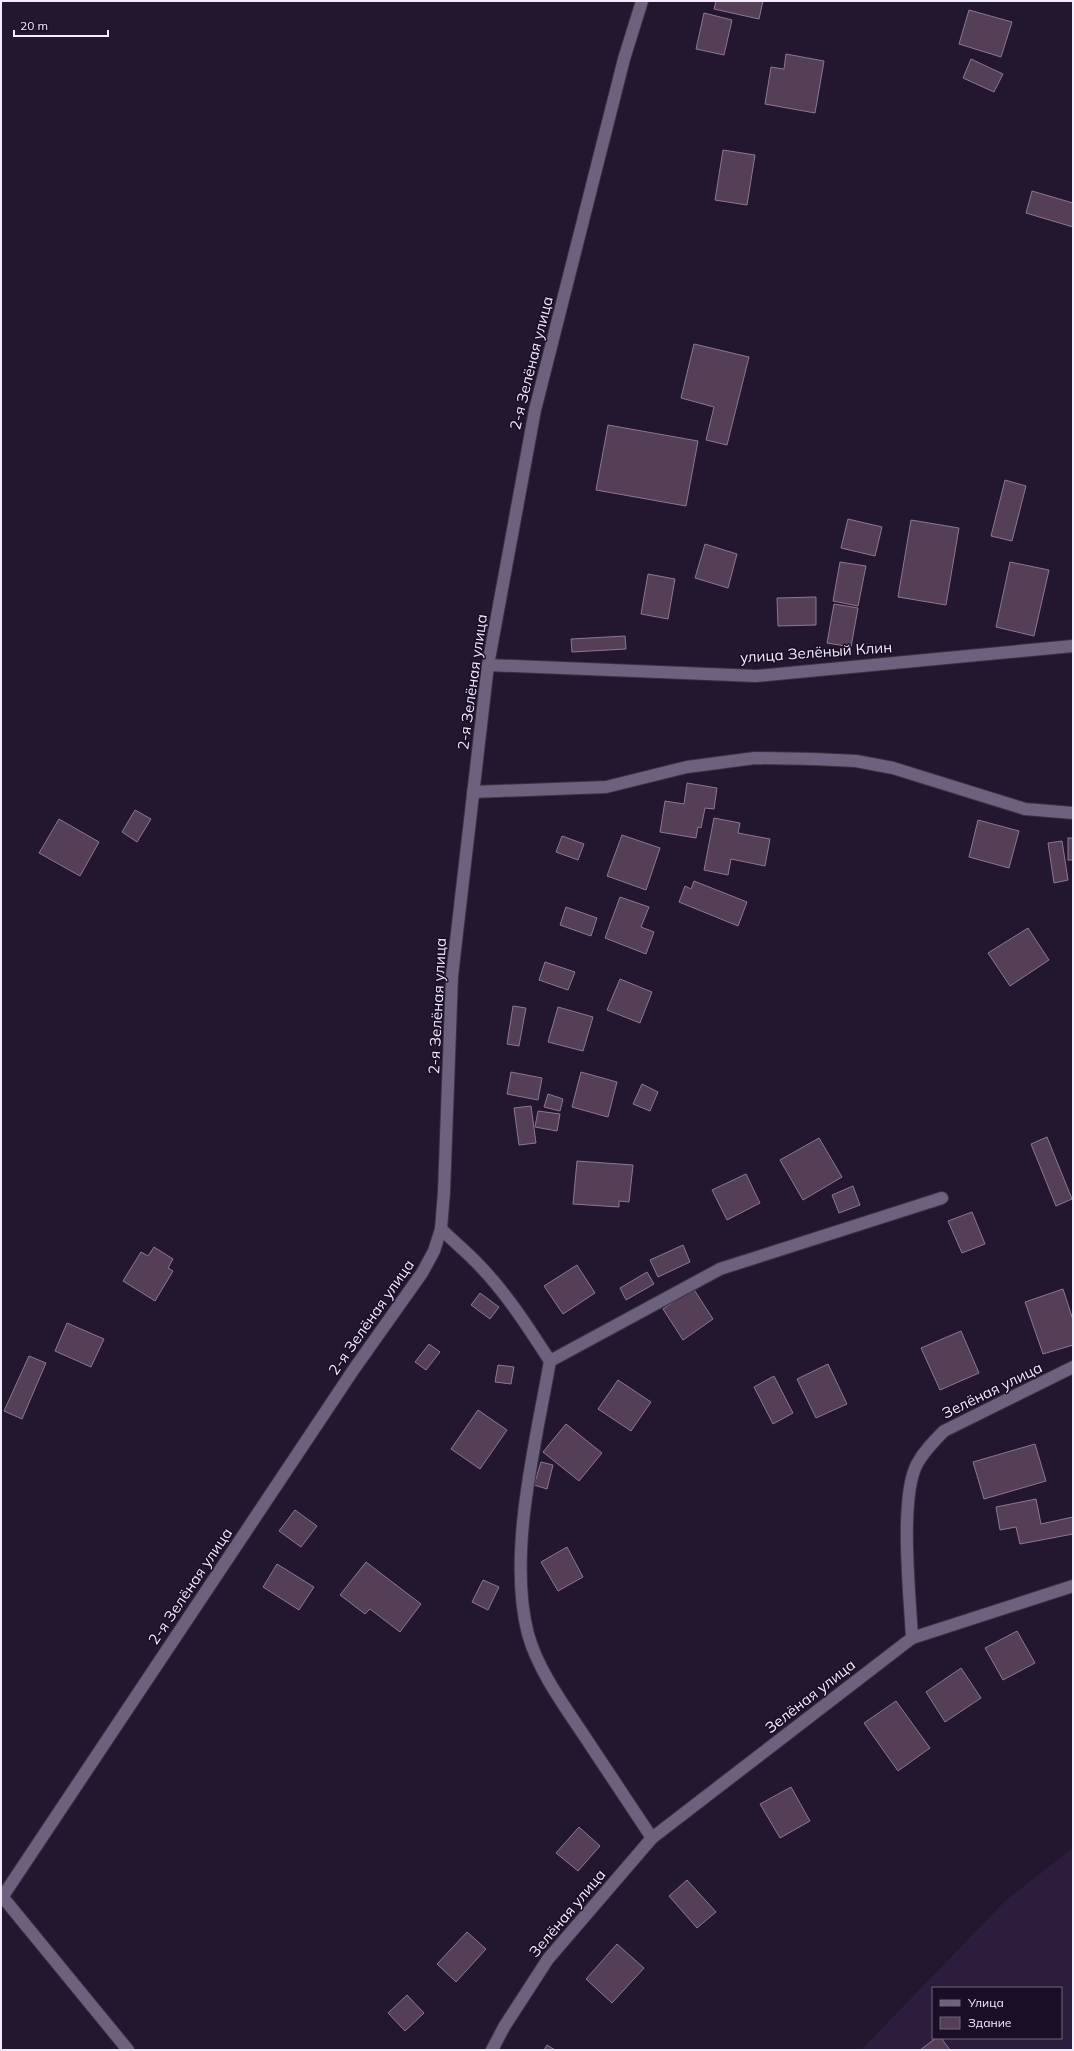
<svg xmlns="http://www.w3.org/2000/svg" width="1074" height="2051" font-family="Mulish,sans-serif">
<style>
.built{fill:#2b1d3b;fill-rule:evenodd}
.building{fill:#543f56;stroke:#8e7791}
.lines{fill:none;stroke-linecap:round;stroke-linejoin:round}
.minor-casing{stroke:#3a3245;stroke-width:14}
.minor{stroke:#6d617e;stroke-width:12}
.labels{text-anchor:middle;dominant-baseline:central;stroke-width:3;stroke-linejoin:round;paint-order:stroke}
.street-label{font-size:15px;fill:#f3ecfd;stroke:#190e25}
</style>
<rect width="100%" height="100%" fill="#22172f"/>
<path class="built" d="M1073,1848V2050H861L1006,1900ZM933,1988H1061V2038H933Z"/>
<g class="building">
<polygon points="716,1 763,1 759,19 714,9"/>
<polygon points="969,10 1012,22 1001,57 959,44"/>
<polygon points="704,13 732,20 724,55 696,49"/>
<polygon points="786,54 824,61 815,113 765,104 771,67 784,69"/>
<polygon points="971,59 1003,74 994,92 963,78"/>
<polygon points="723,150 755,155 747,205 715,200"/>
<polygon points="1032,191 1073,203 1073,227 1026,213"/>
<polygon points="694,344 749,357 727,445 706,440 714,407 681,398"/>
<polygon points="608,425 698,441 686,506 596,490"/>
<polygon points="1005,480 1026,486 1012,541 991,536"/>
<polygon points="848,519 882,527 875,556 841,548"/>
<polygon points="911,520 959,528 946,605 898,597"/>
<polygon points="705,544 737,554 728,588 695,578"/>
<polygon points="840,562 866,566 858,606 833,601"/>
<polygon points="1010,562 1049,570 1034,636 996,627"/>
<polygon points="648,574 675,579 668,619 641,614"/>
<polygon points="816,597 816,625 778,626 777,598"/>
<polygon points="834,604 858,608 851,647 827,643"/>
<polygon points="625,636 626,649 572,652 571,639"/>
<polygon points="687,783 717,788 714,809 705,808 701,828 698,827 696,838 660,832 665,801 684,804"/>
<polygon points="135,810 151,819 137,842 122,832"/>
<polygon points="714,818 740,823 738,833 770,839 765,866 731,859 728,875 704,870"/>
<polygon points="59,819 99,842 80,876 39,853"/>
<polygon points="978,820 1019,831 1009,868 969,857"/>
<polygon points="622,835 660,848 646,890 607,876"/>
<polygon points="562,836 584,844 578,860 556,852"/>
<rect x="1068" y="838" width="5" height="22"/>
<polygon points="1062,841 1068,880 1054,883 1048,843"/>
<polygon points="694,881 747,902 738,926 679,902 685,886 691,889"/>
<polygon points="620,897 649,907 641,927 654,932 646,954 605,938"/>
<polygon points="566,907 597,918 591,936 560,925"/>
<polygon points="1028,928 1049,960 1010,986 988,953"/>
<polygon points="545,962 575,972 568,990 539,980"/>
<polygon points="620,979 652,992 640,1023 607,1010"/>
<polygon points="513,1006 526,1008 519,1046 507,1044"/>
<polygon points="558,1007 593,1017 583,1051 548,1042"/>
<polygon points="511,1072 542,1078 538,1100 507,1094"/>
<polygon points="581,1072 617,1082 608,1117 572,1107"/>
<polygon points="642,1084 658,1092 650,1111 633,1104"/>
<polygon points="548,1094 563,1099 560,1111 544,1107"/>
<polygon points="531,1106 536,1143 519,1145 514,1108"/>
<polygon points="538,1111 560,1114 557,1131 535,1127"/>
<polygon points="1047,1137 1072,1199 1056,1206 1031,1144"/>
<polygon points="819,1138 842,1177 803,1200 780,1160"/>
<polygon points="577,1161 633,1165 629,1202 619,1201 619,1207 573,1204"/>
<polygon points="746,1174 760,1203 727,1220 712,1190"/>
<polygon points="853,1186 860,1205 839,1213 832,1195"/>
<polygon points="972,1212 985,1244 962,1253 948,1221"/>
<polygon points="683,1245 690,1262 658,1277 650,1260"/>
<polygon points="154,1247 173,1259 168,1268 173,1271 155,1301 123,1281 141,1252 148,1256"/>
<polygon points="577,1265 595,1293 563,1314 544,1286"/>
<polygon points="647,1272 654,1284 626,1300 620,1288"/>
<polygon points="693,1288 713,1319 683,1340 663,1309"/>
<polygon points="1063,1289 1073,1320 1073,1345 1043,1354 1025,1302"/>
<polygon points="480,1293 499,1307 490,1319 471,1305"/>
<polygon points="67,1323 104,1339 91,1367 55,1351"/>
<polygon points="961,1331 979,1373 940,1390 921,1348"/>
<polygon points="429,1344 440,1352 426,1370 415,1362"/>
<polygon points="29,1356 46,1363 22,1419 4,1411"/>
<polygon points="828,1364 847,1404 816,1418 797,1379"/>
<polygon points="498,1365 514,1367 511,1384 495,1382"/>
<polygon points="774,1376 793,1413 773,1424 754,1387"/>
<polygon points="618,1380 651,1402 631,1431 598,1409"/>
<polygon points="478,1410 507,1430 480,1469 451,1449"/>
<polygon points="566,1424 602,1453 579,1481 543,1452"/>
<polygon points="1035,1444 1046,1481 984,1499 973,1462"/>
<polygon points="541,1462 553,1465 547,1489 534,1485"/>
<polygon points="1036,1499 1041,1524 1073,1517 1073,1534 1020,1544 1016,1527 1000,1530 996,1507"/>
<polygon points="295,1510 317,1526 301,1547 279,1531"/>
<polygon points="567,1547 583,1577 558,1591 541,1562"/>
<polygon points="366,1562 421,1604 400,1632 370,1609 365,1614 340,1595"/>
<polygon points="277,1564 314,1587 299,1610 263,1587"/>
<polygon points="483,1580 499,1587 488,1610 472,1602"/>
<polygon points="1017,1631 1035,1663 1003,1680 985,1648"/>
<polygon points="961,1668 981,1698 945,1722 926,1692"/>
<polygon points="896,1701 930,1748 898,1771 864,1723"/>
<polygon points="791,1787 810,1821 780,1838 760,1804"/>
<polygon points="579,1827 600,1846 578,1871 556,1853"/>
<polygon points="687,1880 716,1912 697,1928 669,1896"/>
<polygon points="467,1932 486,1949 456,1982 437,1964"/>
<polygon points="617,1944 644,1968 612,2003 586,1979"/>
<polygon points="407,1995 424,2013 405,2031 388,2013"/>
<polygon points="936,2038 941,2038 950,2050 920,2050"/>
<polygon points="547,2045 555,2050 544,2050"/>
</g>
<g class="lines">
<g class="minor-casing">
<g id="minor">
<polyline points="488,665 756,676 1073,646"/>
<polyline points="473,792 606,787 687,767 755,758 814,759 856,761 893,768 1025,809 1073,813"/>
<path d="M441,1229C453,1241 467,1252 479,1265C507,1294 528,1327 550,1361"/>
<polyline points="912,1638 1073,1586"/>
<path d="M652,1838C629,1803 606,1769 583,1734C563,1704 538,1670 528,1634C507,1554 536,1442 550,1361L720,1269L942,1198"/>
<polyline points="1,1895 128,2050"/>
<polyline points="1,1899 354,1369 422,1273 434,1251 441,1229 444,1192 452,976 488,665 535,410 624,59 642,1"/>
<path d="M492,2050L504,2027L548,1959L652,1838L912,1638C910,1597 899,1498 917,1464C924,1451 934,1441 944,1431L1073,1367"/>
</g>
</g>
<use href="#minor" class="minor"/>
</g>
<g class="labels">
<g class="street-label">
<text transform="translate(531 363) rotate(-76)">2-я Зелёная улица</text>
<text transform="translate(816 652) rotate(-4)">улица Зелёный Клин</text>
<text transform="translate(472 682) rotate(-82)">2-я Зелёная улица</text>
<text transform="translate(437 1006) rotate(-87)">2-я Зелёная улица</text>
<text transform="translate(371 1317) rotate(-55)">2-я Зелёная улица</text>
<text transform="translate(992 1390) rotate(-26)">Зелёная улица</text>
<text transform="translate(190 1586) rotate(-56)">2-я Зелёная улица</text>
<text transform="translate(810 1696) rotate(-38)">Зелёная улица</text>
<text transform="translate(567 1913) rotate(-50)">Зелёная улица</text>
</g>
</g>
<rect width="1074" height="2051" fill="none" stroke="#f3ecfd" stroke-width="4"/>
<rect x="932" y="1987" width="130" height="52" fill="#190e25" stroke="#70677b"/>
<rect x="940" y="2000" width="20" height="6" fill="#6d617e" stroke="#70677b"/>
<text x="968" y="2007" font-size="12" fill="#f3ecfd">Улица</text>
<rect x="940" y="2017" width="20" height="12" fill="#543f56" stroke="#70677b"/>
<text x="968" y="2027" font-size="12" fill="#f3ecfd">Здание</text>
<path d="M14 30v6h94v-6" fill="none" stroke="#f3ecfd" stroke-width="2"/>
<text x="20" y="30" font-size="12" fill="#f3ecfd" stroke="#190e25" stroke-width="3" paint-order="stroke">20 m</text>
</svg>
